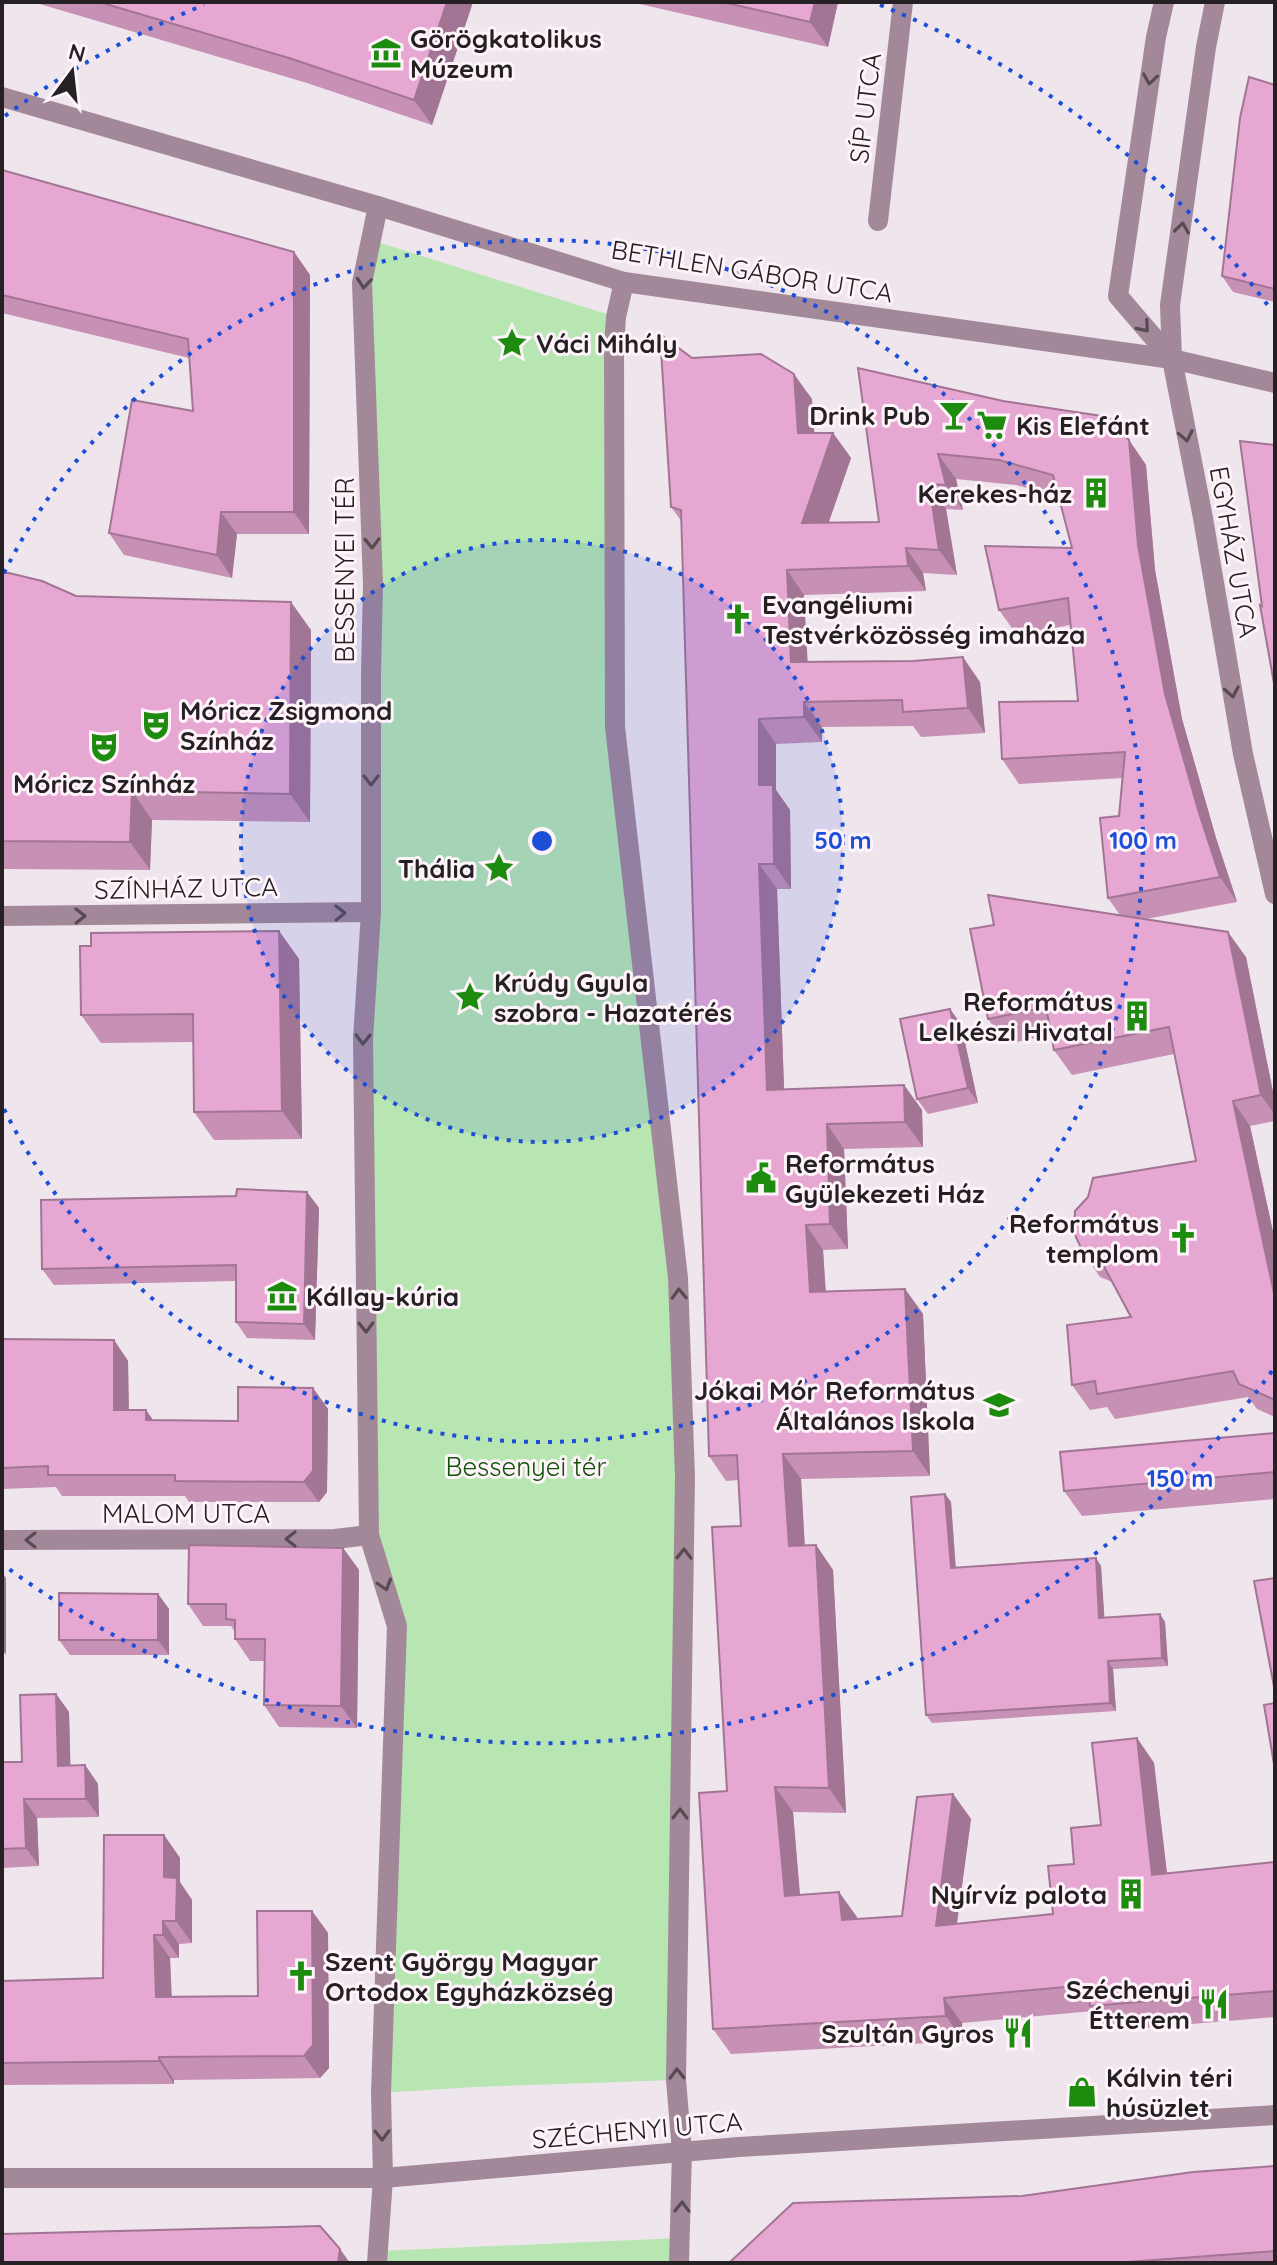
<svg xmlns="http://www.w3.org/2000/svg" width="1277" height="2265" font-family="Quicksand,sans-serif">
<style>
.green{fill:#b8e6b2}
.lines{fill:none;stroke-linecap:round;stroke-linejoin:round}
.minor{stroke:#a3889a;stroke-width:20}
.wall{fill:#c790b5}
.shaded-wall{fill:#a27594}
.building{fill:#e7a7d3;stroke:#a27594;stroke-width:2}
.oneway{stroke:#574a53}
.ring{fill:none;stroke:#1d4ed8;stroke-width:4;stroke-dasharray:4 8}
.labels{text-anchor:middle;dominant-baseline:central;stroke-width:6;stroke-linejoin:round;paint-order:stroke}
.poi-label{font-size:26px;font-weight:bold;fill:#242023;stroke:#fdf3f9;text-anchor:start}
.street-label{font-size:26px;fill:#242023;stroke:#fdf3f9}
.park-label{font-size:26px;fill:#0f5306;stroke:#fdf3f9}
.centre{fill:#1d4ed8;stroke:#fdf3f9;stroke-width:4}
.ring-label{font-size:24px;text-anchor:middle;font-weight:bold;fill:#1d4ed8;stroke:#fdf3f9;stroke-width:6;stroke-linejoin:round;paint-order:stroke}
</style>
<rect width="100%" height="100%" fill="#efe5ec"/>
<g class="green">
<polygon points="371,240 616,317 615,727 678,1278 676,2080 474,2087 381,2093 397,1626 369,1535"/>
<polygon points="681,2238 678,2263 377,2263 379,2251"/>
</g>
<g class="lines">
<g class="minor">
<polyline points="1164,2 1156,37 1118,296 1172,359"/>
<polyline points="1215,2 1206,47 1170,305 1172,359 1203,518 1243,754 1275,894"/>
<polyline points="2,97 378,206 624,282 1172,359 1275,383"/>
<polyline points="878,221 903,2"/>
<polyline points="624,282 616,317 614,346 615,727 678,1278 685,1477 676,2080 682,2151 679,2263"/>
<polyline points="2,916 371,912"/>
<polyline points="2,1540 335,1539 369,1535"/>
<polyline points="2,2178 383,2178 739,2147 1275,2115"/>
<polyline points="377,2263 383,2178 381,2093 397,1626 369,1535 363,1039 371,912 371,674 373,584 362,283 378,206"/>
</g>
</g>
<g class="wall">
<polygon points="33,2 473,2 432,125 307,83"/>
<polygon points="631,2 838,2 828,47"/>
<polygon points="1275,85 1275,302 1233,292 1222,276"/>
<polygon points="2,170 294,252 310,275 309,534 237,534 232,578 124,555 109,533 193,411 189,358 2,313"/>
<polygon points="692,358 812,399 814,433 833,433 851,458 828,523 879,522 858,368 1129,440 1146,465 1155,570 1182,719 1216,838 1237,902 1146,919 1246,957 1275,1102 1275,1121 1250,1126 1275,1241 1275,1417 1257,1409 1248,1397 1115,1419 1107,1407 1090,1410 1072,1385 1131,1317 1112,1282 1100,1277 1083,1252 1196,1161 1174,1054 1072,1075 1054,1050 1051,1035 1006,1044 988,1019 1120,915 1108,898 1123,778 1019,784 1002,759 1078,701 1070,625 1017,635 999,610 1072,548 1059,497 1016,485 956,479 963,510 946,509 957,575 923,573 926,591 804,595 807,662 980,682 985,733 921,737 913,726 822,727 822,742 776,744 776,790 790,810 791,889 777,889 784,1090 904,1085 922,1110 923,1147 844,1149 848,1249 823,1250 826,1292 905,1289 923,1314 930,1476 801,1479 805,1546 816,1545 833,1570 846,1813 793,1812 800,1895 857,1917 857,1919 902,1916 953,1794 971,1819 957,1924 1053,1914 1074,1864 1101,1825 1137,1738 1154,1763 1167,1873 1275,1862 1275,2017 1107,2031 1093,2011 962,2023 963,2041 731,2054 713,2029 741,1526 739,1480 726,1481 709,1456 682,522 671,507"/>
<polygon points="2,573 76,596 311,630 310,822 152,820 150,870 2,869"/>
<polygon points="279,931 299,959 302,1139 214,1140 194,1112 193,1042 101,1043 81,1015 91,946"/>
<polygon points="961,1024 978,1103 928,1114 917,1099"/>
<polygon points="307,1192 319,1208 315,1340 247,1338 236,1322 236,1281 54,1285 42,1269 236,1196"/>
<polygon points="2,1339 114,1340 128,1361 129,1410 146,1410 153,1420 238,1421 313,1388 328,1409 327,1492 319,1502 189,1502 185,1496 62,1496 56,1487 2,1489"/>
<polygon points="1275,1433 1275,1499 1082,1516 1064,1491"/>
<polygon points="945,1494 951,1502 956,1568 1101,1566 1104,1618 1165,1622 1168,1666 1113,1669 1116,1711 932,1723 926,1715"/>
<polygon points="343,1548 359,1570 357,1728 279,1727 264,1705 264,1661 250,1661 235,1639 235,1632 231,1626 203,1626 188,1604"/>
<polygon points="158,1594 169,1609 169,1655 70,1655 59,1640"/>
<polygon points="56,1694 69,1712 70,1765 85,1765 98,1784 99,1817 37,1818 39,1866 2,1868 2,1762 22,1762"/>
<polygon points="164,1835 180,1858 180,1882 192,1900 192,1943 179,1944 179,1958 170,1958 172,1997 258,1996 312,1911 328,1933 329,2068 320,2078 174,2080 174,2084 2,2085 2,1981 103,1978"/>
<polygon points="1275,2166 1275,2263 729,2263 1022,2196"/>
</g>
<g class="shaded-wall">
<polygon points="447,2 473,2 432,125 414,100"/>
<polygon points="815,2 838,2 828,47 810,22"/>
<polygon points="294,252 310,275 309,534 294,512"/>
<polygon points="794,374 812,399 816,458 798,433"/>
<polygon points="833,433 851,458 820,548 802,523"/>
<polygon points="1129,440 1146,465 1155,570 1182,719 1216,838 1237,902 1220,877 1199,813 1165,694 1138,545"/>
<polygon points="938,454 956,479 963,510 946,485"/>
<polygon points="929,484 946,509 957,575 939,550"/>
<polygon points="221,512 237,534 232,578 217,555"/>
<polygon points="906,548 923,573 926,591 908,566"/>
<polygon points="787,570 804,595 809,687 791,662"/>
<polygon points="291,602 311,630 310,822 290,794"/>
<polygon points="963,657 980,682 985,733 968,708"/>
<polygon points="804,702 822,727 822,742 804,717"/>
<polygon points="759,719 776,744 776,790 790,810 791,889 774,864 759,785"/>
<polygon points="132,791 152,820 150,870 130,842"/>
<polygon points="759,864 777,889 785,1115 767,1090"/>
<polygon points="279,931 299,959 302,1139 282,1111"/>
<polygon points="1228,932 1246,957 1275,1102 1275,1115 1261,1095"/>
<polygon points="950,1009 961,1024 978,1103 968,1088"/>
<polygon points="904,1085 922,1110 923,1147 905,1122"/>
<polygon points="1233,1101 1250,1126 1275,1241 1275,1298"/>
<polygon points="827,1124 844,1149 848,1249 830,1224"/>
<polygon points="307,1192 319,1208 315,1340 304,1324"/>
<polygon points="806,1225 823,1250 827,1317 810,1292"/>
<polygon points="905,1289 923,1314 930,1476 913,1451"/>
<polygon points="114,1340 128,1361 129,1430 114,1410"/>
<polygon points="313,1388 328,1409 327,1492 319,1502 304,1482"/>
<polygon points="146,1410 160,1430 146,1420"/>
<polygon points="783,1454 801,1479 806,1572 789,1546"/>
<polygon points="945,1494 951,1502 956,1576 951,1568"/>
<polygon points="816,1545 833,1570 846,1813 829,1788"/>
<polygon points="343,1548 359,1570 357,1728 341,1706"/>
<polygon points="1096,1558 1101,1566 1105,1626 1099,1618"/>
<polygon points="2,1572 6,1578 6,1655 2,1649"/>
<polygon points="158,1594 169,1609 169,1655 158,1640"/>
<polygon points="1160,1614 1165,1622 1168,1666 1162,1658"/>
<polygon points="1108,1661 1113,1669 1116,1711 1110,1703"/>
<polygon points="56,1694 69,1712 71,1784 58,1766"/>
<polygon points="1137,1738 1154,1763 1170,1900 1152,1875"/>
<polygon points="85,1765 98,1784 99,1817 86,1799"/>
<polygon points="775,1787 793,1812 802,1921 785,1896"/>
<polygon points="953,1794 971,1819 953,1951 936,1926"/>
<polygon points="24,1799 37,1818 39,1866 26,1848"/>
<polygon points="164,1835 180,1858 180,1882 192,1900 192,1943 176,1921 164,1877"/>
<polygon points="839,1892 857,1917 859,1945 842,1920"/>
<polygon points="312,1911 328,1933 329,2068 320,2078 304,2056"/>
<polygon points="163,1921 179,1944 179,1958 163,1935"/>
<polygon points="154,1935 170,1958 172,2020 156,1997"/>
<polygon points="944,1998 962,2023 963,2041 946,2016"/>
<polygon points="159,2057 174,2080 174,2084 159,2061"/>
<polygon points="340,2249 350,2263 338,2263"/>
</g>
<g class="building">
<polygon points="99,2 447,2 414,100 289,58"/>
<polygon points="722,2 815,2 810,22"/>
<polygon points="1249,77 1275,85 1275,289 1222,276 1240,118"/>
<polygon points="2,170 294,252 294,512 221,512 217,555 109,533 132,400 193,411 188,339 2,295"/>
<polygon points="660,334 692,358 761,354 794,374 798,433 833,433 802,523 879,522 858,368 1003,401 1108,417 1129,440 1138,545 1165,694 1199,813 1220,877 1108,898 1100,818 1119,816 1125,752 1002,759 999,702 1078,701 1068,598 999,610 985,546 1072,548 1053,475 999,460 938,454 946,485 929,484 939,550 906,548 908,566 787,570 791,662 913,661 963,657 968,708 903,712 902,700 804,702 804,717 759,719 759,785 773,785 774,864 759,864 767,1090 904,1085 905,1122 827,1124 830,1224 806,1225 810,1292 905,1289 913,1451 783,1454 789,1546 816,1545 829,1788 775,1787 785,1896 839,1892 842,1920 902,1916 917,1797 953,1794 936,1926 1053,1914 1048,1866 1074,1864 1071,1828 1101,1825 1092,1743 1137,1738 1152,1875 1275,1862 1275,1991 1090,2006 1087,1985 944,1998 946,2016 713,2029 699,1793 727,1791 712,1527 741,1526 737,1455 709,1456 681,510 671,507"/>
<polygon points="1240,441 1275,445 1275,689 1260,605 1262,606"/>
<polygon points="2,573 9,573 42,581 76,596 291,602 290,794 132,791 130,842 2,841"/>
<polygon points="988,895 1228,932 1261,1095 1233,1101 1275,1298 1275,1400 1239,1384 1233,1371 1097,1394 1095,1381 1072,1385 1067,1325 1131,1317 1100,1259 1083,1252 1074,1233 1075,1211 1088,1197 1093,1178 1196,1161 1169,1027 1054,1050 1046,1007 988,1019 970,929 994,925"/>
<polygon points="279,931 282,1111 194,1112 193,1014 81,1015 80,946 91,946 91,933"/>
<polygon points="950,1009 968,1088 917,1099 900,1019"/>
<polygon points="237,1189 307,1192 304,1324 236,1322 236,1265 42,1269 41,1200 236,1196"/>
<polygon points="2,1339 114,1340 114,1410 146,1410 146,1420 238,1421 238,1387 313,1388 313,1471 304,1482 175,1481 175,1475 48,1475 48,1466 2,1468"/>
<polygon points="1275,1433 1275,1472 1064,1491 1060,1452"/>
<polygon points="945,1494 951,1568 1096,1558 1099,1618 1160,1614 1162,1658 1108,1661 1110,1703 926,1715 911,1497"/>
<polygon points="189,1545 343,1548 341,1706 264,1705 265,1639 235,1639 235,1620 226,1619 226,1604 188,1604"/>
<polygon points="1275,1578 1275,1692 1254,1581"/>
<polygon points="59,1593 158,1594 158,1640 59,1640"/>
<polygon points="56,1694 58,1766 85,1765 86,1799 24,1799 26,1848 2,1849 2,1762 22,1762 20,1695"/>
<polygon points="1275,1703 1275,1770 1264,1705"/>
<polygon points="104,1835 164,1835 164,1877 177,1878 176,1921 163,1921 163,1935 154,1935 156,1997 258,1996 257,1911 312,1911 313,2045 304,2056 159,2057 159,2061 2,2063 2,1981 103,1978"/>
<polygon points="1275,2166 1275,2251 1114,2263 729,2263 793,2203 1022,2196 1193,2172"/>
<polygon points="320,2226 340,2249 338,2263 2,2263 2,2234"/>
</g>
<defs><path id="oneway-chevron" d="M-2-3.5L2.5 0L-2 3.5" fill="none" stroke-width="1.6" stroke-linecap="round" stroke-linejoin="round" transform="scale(2)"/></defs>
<g class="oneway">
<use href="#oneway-chevron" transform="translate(1150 79) rotate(99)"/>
<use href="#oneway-chevron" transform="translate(1182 228) rotate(-82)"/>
<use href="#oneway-chevron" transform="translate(364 283) rotate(95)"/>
<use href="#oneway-chevron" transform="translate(1144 327) rotate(50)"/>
<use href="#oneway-chevron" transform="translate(1186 436) rotate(79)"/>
<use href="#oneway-chevron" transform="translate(372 543) rotate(89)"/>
<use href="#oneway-chevron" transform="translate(1232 692) rotate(80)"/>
<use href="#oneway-chevron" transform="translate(371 780) rotate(90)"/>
<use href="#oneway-chevron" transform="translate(340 913) rotate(-1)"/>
<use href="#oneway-chevron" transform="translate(80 916) rotate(-1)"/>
<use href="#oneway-chevron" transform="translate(363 1039) rotate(91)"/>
<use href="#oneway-chevron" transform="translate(679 1294) rotate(-92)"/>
<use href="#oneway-chevron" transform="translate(366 1327) rotate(89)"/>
<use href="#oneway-chevron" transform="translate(291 1539) rotate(180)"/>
<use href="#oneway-chevron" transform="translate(31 1540) rotate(180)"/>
<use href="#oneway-chevron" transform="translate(684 1554) rotate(-89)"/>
<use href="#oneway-chevron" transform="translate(385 1585) rotate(73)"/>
<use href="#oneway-chevron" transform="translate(680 1814) rotate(-89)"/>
<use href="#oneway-chevron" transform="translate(677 2074) rotate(-91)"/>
<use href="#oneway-chevron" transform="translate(382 2135) rotate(89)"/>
<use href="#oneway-chevron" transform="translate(682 2207) rotate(-89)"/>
</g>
<circle cx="542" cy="841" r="301" fill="#1d4ed8" fill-opacity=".12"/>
<g class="ring">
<circle cx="542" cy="841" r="301"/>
<path d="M4 573A601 601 0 1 1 4 1109"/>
<path d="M1272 1371A902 902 0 0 1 5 1566M5 116A902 902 0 0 1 204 5M880 5A902 902 0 0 1 1272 311"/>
</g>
<defs>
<g id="museum-bare" transform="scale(2.4)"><path d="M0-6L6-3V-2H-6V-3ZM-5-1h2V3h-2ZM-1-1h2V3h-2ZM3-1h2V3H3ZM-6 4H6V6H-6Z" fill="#1d8b0d" stroke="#fdf3f9" stroke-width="2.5" paint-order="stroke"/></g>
<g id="sight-bare" transform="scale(2.4)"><path d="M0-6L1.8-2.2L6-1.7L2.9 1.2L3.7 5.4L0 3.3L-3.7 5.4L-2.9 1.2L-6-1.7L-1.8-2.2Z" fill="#1d8b0d" stroke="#fdf3f9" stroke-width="2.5" paint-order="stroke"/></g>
<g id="bar-bare" transform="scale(2.4)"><path d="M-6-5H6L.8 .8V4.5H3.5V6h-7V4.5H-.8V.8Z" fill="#1d8b0d" stroke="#fdf3f9" stroke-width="2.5" paint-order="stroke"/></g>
<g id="supermarket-bare" transform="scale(2.4)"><path d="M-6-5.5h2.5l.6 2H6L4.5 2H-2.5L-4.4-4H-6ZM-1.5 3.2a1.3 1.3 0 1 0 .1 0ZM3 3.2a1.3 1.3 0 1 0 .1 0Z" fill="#1d8b0d" stroke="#fdf3f9" stroke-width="2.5" paint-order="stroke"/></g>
<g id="building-bare" transform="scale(2.4)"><path d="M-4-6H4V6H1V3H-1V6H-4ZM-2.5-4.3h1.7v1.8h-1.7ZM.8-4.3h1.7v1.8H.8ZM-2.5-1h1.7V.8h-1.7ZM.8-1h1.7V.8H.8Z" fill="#1d8b0d" stroke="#fdf3f9" stroke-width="2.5" paint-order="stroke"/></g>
<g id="church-bare" transform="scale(2.4)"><path d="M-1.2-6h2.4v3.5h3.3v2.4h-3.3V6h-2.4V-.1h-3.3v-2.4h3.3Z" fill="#1d8b0d" stroke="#fdf3f9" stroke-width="2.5" paint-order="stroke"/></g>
<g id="theatre-bare" transform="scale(2.4)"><path d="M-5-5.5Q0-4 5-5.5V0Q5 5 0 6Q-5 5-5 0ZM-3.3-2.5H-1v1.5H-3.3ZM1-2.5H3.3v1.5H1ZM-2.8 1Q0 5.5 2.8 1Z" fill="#1d8b0d" stroke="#fdf3f9" stroke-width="2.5" paint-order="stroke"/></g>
<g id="civic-bare" transform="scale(2.4)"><path d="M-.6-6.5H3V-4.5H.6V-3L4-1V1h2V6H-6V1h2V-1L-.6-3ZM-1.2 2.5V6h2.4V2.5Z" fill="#1d8b0d" stroke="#fdf3f9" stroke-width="2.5" paint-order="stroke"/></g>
<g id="school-bare" transform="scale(2.4)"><path d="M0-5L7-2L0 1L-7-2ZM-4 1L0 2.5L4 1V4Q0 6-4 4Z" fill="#1d8b0d" stroke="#fdf3f9" stroke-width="2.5" paint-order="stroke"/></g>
<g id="restaurant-bare" transform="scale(2.4)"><path d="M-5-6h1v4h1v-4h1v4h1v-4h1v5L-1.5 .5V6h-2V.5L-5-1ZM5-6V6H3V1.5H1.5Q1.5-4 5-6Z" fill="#1d8b0d" stroke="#fdf3f9" stroke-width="2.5" paint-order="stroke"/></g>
<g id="shop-bare" transform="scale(2.4)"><path d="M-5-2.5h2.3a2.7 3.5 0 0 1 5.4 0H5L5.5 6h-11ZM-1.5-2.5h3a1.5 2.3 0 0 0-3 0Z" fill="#1d8b0d" stroke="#fdf3f9" stroke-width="2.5" paint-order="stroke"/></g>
</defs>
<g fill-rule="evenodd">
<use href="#museum-bare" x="386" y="53"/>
<use href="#sight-bare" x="512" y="343"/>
<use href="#bar-bare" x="954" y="415"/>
<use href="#supermarket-bare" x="992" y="425"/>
<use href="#building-bare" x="1096" y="493"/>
<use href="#church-bare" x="738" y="619"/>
<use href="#theatre-bare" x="156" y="725"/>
<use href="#theatre-bare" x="104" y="747"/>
<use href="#sight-bare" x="499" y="868"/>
<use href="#sight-bare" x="470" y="997"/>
<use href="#building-bare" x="1137" y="1016"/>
<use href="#civic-bare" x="761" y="1178"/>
<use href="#church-bare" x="1183" y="1238"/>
<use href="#museum-bare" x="282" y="1296"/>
<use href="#school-bare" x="999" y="1405"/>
<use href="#building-bare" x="1131" y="1894"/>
<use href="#church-bare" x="301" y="1976"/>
<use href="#restaurant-bare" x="1214" y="2004"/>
<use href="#restaurant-bare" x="1018" y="2033"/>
<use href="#shop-bare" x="1082" y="2092"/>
</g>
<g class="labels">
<g class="poi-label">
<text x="410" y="38">Görögkatolikus<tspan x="410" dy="30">Múzeum</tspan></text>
<text x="536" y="343">Váci Mihály</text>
<text x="930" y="415" text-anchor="end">Drink Pub</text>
<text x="1016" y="425">Kis Elefánt</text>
<text x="1072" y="493" text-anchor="end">Kerekes-ház</text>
<text x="762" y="604">Evangéliumi<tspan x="762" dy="30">Testvérközösség imaháza</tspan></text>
<text x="180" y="710">Móricz Zsigmond<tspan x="180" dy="30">Színház</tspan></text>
<text x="104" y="783" text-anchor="middle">Móricz Színház</text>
<text x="475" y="868" text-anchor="end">Thália</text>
<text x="494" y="982">Krúdy Gyula<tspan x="494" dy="30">szobra - Hazatérés</tspan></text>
<text x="1113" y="1001" text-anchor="end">Református<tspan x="1113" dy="30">Lelkészi Hivatal</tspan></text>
<text x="785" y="1163">Református<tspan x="785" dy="30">Gyülekezeti Ház</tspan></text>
<text x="1159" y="1223" text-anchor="end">Református<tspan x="1159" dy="30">templom</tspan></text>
<text x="306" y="1296">Kállay-kúria</text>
<text x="975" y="1390" text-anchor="end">Jókai Mór Református<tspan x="975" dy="30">Általános Iskola</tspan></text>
<text x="1107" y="1894" text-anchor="end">Nyírvíz palota</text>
<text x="325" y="1961">Szent György Magyar<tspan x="325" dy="30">Ortodox Egyházközség</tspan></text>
<text x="1190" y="1989" text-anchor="end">Széchenyi<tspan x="1190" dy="30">Étterem</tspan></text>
<text x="994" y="2033" text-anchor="end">Szultán Gyros</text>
<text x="1106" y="2077">Kálvin téri<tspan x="1106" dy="30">húsüzlet</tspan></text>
</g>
<g class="street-label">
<text transform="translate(865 108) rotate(-83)">SÍP UTCA</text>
<text transform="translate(752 271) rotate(9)">BETHLEN GÁBOR UTCA</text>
<text transform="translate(1234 552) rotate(80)">EGYHÁZ UTCA</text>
<text transform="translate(344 570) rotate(-90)">BESSENYEI TÉR</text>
<text transform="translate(186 888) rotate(-1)">SZÍNHÁZ UTCA</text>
<text x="186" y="1513">MALOM UTCA</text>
<text transform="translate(637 2130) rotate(-5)">SZÉCHENYI UTCA</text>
</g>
<g class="park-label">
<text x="526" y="1466">Bessenyei tér</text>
</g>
</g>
<circle cx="542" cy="841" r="12" class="centre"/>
<g class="ring-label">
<text x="843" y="849">50 m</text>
<text x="1143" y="849">100 m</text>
<text x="1180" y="1487">150 m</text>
</g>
<rect width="1277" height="2265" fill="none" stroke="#242023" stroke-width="8"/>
<g transform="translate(72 72) rotate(15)" stroke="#fdf3f9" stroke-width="6" paint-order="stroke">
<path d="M0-6L14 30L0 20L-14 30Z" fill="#242023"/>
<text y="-12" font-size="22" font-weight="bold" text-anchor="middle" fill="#242023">N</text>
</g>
</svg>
